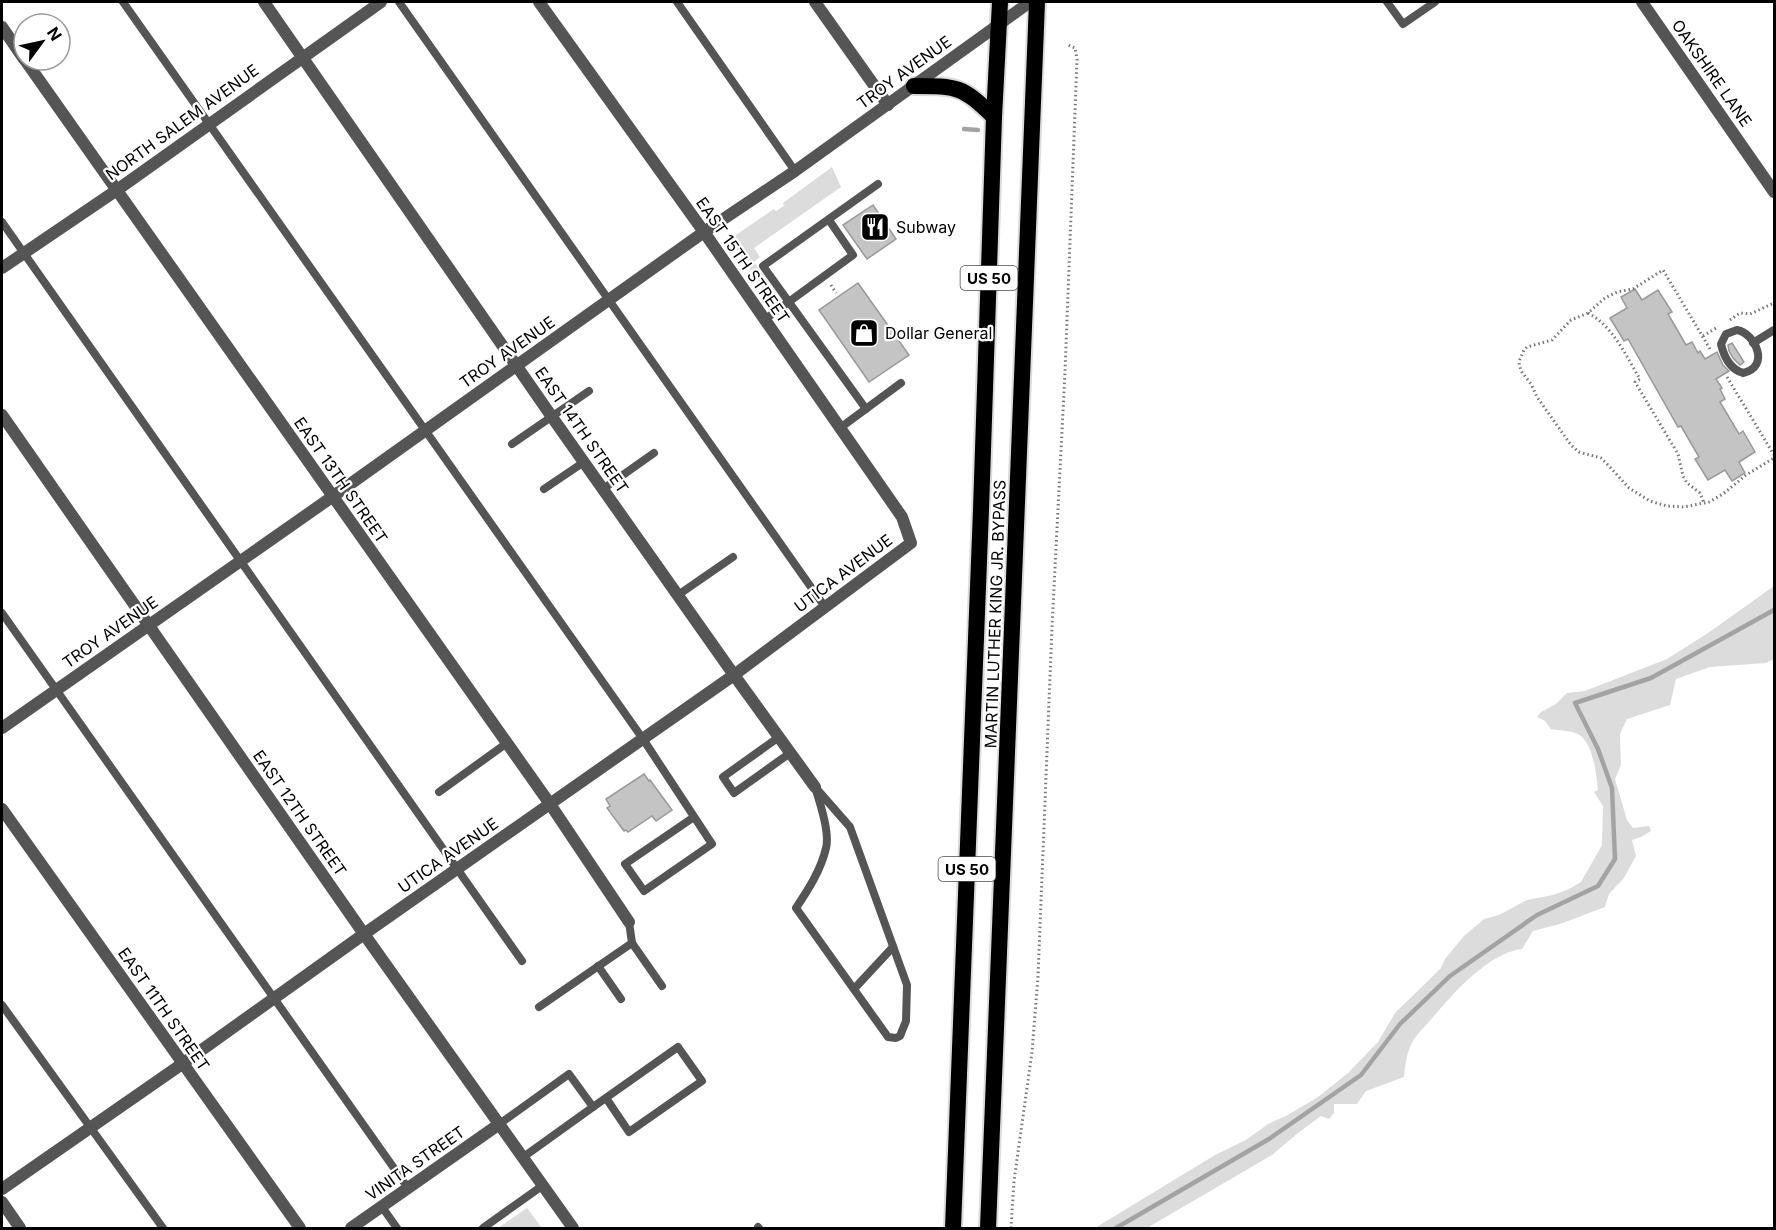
<svg xmlns="http://www.w3.org/2000/svg" width="1776" height="1230" font-family="Inter,sans-serif">
<style>
.green{fill:#dcdcdc}
.lines{fill:none;stroke-linecap:round;stroke-linejoin:round}
.stream{stroke:#a3a3a3;stroke-width:4.5}
.building{fill:#c4c4c4;stroke:#999;stroke-width:1.5}
.trunk-casing{stroke:#dbdbdb;stroke-width:20}
.path{stroke:#777;stroke-width:3;stroke-dasharray:1.5 3;stroke-linecap:butt}
.service{stroke:#555;stroke-width:8}
.minor{stroke:#555;stroke-width:12}
.tertiary{stroke:#555;stroke-width:12}
.trunk{stroke:#000;stroke-width:16}
.labels{text-anchor:middle;dominant-baseline:central;stroke-width:4.5;stroke-linejoin:round;paint-order:stroke}
.shield{fill:#fff;stroke:#4c4c4c;stroke-width:1.5}
.shield-label{font-size:15px;font-weight:bold;fill:#000}
.street-label{font-size:16px;fill:#000;stroke:#fff}
.poi-label{font-size:16px;fill:#000;stroke:#fff;text-anchor:start}
</style>
<rect width="100%" height="100%" fill="#fff"/>
<g class="green">
<polygon points="832,167 841,187 754,248 760,257 754,262 777,294 766,292 734,246 732,242 733,237 774,209 776,211 784,206 783,203"/>
<path d="M1774,586V659L1766,663L1710,667L1676,679L1670,705L1627,719L1620,734L1621,765L1615,779L1627,820L1633,828L1649,826L1651,831L1641,837L1632,840L1636,856L1624,878L1609,894L1605,907L1560,924L1533,931L1522,949C1487,953 1450,997 1428,1023C1423,1028 1417,1034 1413,1041C1407,1051 1405,1065 1404,1077L1366,1091L1357,1104H1334V1113L1329,1119L1321,1116L1298,1133L1272,1155L1147,1228H1095L1215,1155L1246,1140L1268,1124L1286,1116L1318,1097L1348,1073L1378,1042L1395,1013L1441,968L1445,959L1464,936L1484,919L1499,915L1527,900L1553,895L1569,889L1581,882L1602,845L1603,806L1594,792L1598,790C1596,773 1593,738 1575,733C1568,730 1559,731 1551,729L1545,721L1537,717L1541,712L1556,704L1567,693L1585,691L1667,659L1708,633Z"/>
<polygon points="527,1208 542,1228 498,1228"/>
</g>
<g class="lines">
<g class="stream">
<polyline points="964,129 978,130"/>
<polyline points="1116,1228 1269,1139 1361,1075 1400,1024 1450,976 1537,915 1598,886 1615,859 1612,788 1598,749 1575,703 1651,678 1774,610"/>
</g>
</g>
<g class="building">
<polygon points="873,205 896,239 867,259 843,225"/>
<polygon points="858,283 909,355 869,382 819,310"/>
<polygon points="1635,289 1642,300 1658,290 1672,312 1668,314 1686,345 1692,342 1698,353 1700,351 1705,359 1717,352 1723,365 1729,371 1716,379 1722,388 1720,389 1725,399 1720,402 1739,434 1743,431 1755,452 1739,462 1745,473 1732,481 1725,470 1708,480 1695,459 1699,457 1681,426 1678,427 1628,339 1624,341 1610,318 1627,308 1621,297"/>
<polygon points="1732,343 1744,362 1740,365 1733,358 1729,351 1728,345"/>
<polygon points="644,774 649,781 650,780 672,810 656,821 652,816 628,832 626,830 624,831 607,808 610,806 606,799"/>
</g>
<g class="lines">
<g class="trunk-casing">
<g id="trunk">
<path d="M914,86C958,86 962,86 994,117"/>
<polyline points="953,1228 981,510 994,117 1000,2"/>
<polyline points="988,1228 1037,2"/>
</g>
</g>
<g class="path">
<polyline points="831,285 836,293"/>
<path d="M1588,313C1613,326 1626,356 1640,379L1635,382L1678,454L1683,476L1687,483L1700,493L1704,503"/>
<polyline points="1730,320 1740,313 1750,314 1774,303"/>
<polyline points="1703,336 1716,328"/>
<polyline points="1710,349 1663,270 1633,289 1617,292 1605,298 1588,313 1571,320 1552,340 1527,347 1524,350 1520,359 1519,363 1521,371 1531,384 1537,397 1571,445 1579,452 1601,458 1609,466 1629,488 1650,501 1667,506 1684,507 1709,502 1723,494 1746,475 1774,458"/>
<polyline points="1727,377 1774,455"/>
<polyline points="1011,1228 1014,1181 1032,1052 1038,977 1052,627 1065,372 1077,59 1075,48 1068,45"/>
</g>
<g class="service">
<polyline points="123,2 643,739 712,844 644,891 625,864 694,817"/>
<polyline points="399,2 825,607"/>
<polyline points="677,2 795,171"/>
<polyline points="1387,2 1403,24 1435,2"/>
<polyline points="2,222 522,961"/>
<polyline points="764,320 853,255 829,220"/>
<path d="M1737,330C1755,333 1771,367 1743,373C1730,369 1724,357 1721,344L1726,334Z"/>
<polyline points="1753,343 1774,330"/>
<polyline points="866,409 763,266 878,184"/>
<polyline points="840,428 901,383"/>
<polyline points="512,444 589,391"/>
<polyline points="544,489 584,462"/>
<polyline points="603,489 654,453"/>
<polyline points="678,595 733,557"/>
<polyline points="2,613 408,1188"/>
<polyline points="779,737 723,777 734,793 790,753"/>
<path d="M815,787L850,827L907,985L906,1021L900,1036L896,1038L888,1037L796,908C808,890 821,870 826,848C830,833 820,803 815,787Z"/>
<polyline points="439,792 507,743"/>
<polyline points="629,922 632,943 662,986"/>
<polyline points="598,966 621,999"/>
<polyline points="854,989 893,947"/>
<polyline points="2,1005 163,1228"/>
<polyline points="539,1007 632,943"/>
<polyline points="593,1107 678,1047 702,1081 629,1132 606,1098"/>
<polyline points="498,1125 569,1074 593,1107 522,1158"/>
<polyline points="382,1207 397,1228"/>
<polyline points="758,1227 759,1228"/>
<polyline points="483,1228 542,1186"/>
</g>
<g class="minor">
<polyline points="264,2 552,417 734,675 815,787"/>
<polyline points="815,2 888,105"/>
<polyline points="2,27 24,59"/>
<polyline points="25,60 550,804 629,922"/>
<polyline points="2,268 117,190 381,2"/>
<polyline points="2,415 364,934 573,1228"/>
<polyline points="2,809 300,1228"/>
<polyline points="2,1189 182,1064 364,934 734,675 911,543 902,517 704,232 539,2"/>
<polyline points="2,1202 20,1228"/>
<polyline points="351,1228 498,1125"/>
</g>
<g class="tertiary">
<polyline points="1642,2 1774,192"/>
<polyline points="2,728 332,497 704,232 795,171 1030,2"/>
</g>
<use href="#trunk" class="trunk"/>
</g>
<defs>
<g id="restaurant-square" transform="scale(1.5)"><rect x="-9" y="-9" width="18" height="18" rx="4" fill="#000" stroke="#fff"/><path d="M-5-6h1v4h1v-4h1v4h1v-4h1v5L-1.5 .5V6h-2V.5L-5-1ZM5-6V6H3V1.5H1.5Q1.5-4 5-6Z" fill="#fff"/></g>
<g id="shop-square" transform="scale(1.5)"><rect x="-9" y="-9" width="18" height="18" rx="4" fill="#000" stroke="#fff"/><path d="M-5-2.5h2.3a2.7 3.5 0 0 1 5.4 0H5L5.5 6h-11ZM-1.5-2.5h3a1.5 2.3 0 0 0-3 0Z" fill="#fff"/></g>
</defs>
<g fill-rule="evenodd">
<use href="#restaurant-square" x="875" y="227"/>
<use href="#shop-square" x="864" y="333"/>
</g>
<g class="labels">
<g class="shield">
<rect x="960.5" y="266" width="57" height="24" rx="4.5"/>
<rect x="938.5" y="857" width="57" height="24" rx="4.5"/>
</g>
<g class="shield-label">
<text x="989" y="278">US 50</text>
<text x="967" y="869">US 50</text>
</g>
<g class="street-label">
<text transform="translate(904 72) rotate(-36)">TROY AVENUE</text>
<text transform="translate(1712 73) rotate(55)">OAKSHIRE LANE</text>
<text transform="translate(182 122) rotate(-36)">NORTH SALEM AVENUE</text>
<text transform="translate(743 260) rotate(55)">EAST 15TH STREET</text>
<text transform="translate(507 352) rotate(-35)">TROY AVENUE</text>
<text transform="translate(582 430) rotate(55)">EAST 14TH STREET</text>
<text transform="translate(341 480) rotate(55)">EAST 13TH STREET</text>
<text transform="translate(843 573) rotate(-37)">UTICA AVENUE</text>
<text transform="translate(995 614) rotate(-88)">MARTIN LUTHER KING JR. BYPASS</text>
<text transform="translate(110 632) rotate(-35)">TROY AVENUE</text>
<text transform="translate(300 813) rotate(55)">EAST 12TH STREET</text>
<text transform="translate(448 855) rotate(-35)">UTICA AVENUE</text>
<text transform="translate(164 1009) rotate(55)">EAST 11TH STREET</text>
<text transform="translate(415 1163) rotate(-35)">VINITA STREET</text>
</g>
<g class="poi-label">
<text x="896" y="227">Subway</text>
<text x="885" y="333">Dollar General</text>
</g>
</g>
<rect width="1776" height="1230" fill="none" stroke="#000000" stroke-width="6"/>
<g transform="translate(42 42) rotate(57)"><circle r="28" fill="#ffffff" stroke="#999999" stroke-width="1.5"/>
<path d="M0-4.5L10 22L0 15L-10 22Z" fill="#000000"/>
<text y="-9" font-size="16" font-weight="bold" text-anchor="middle" fill="#000000">N</text>
</g>
</svg>
